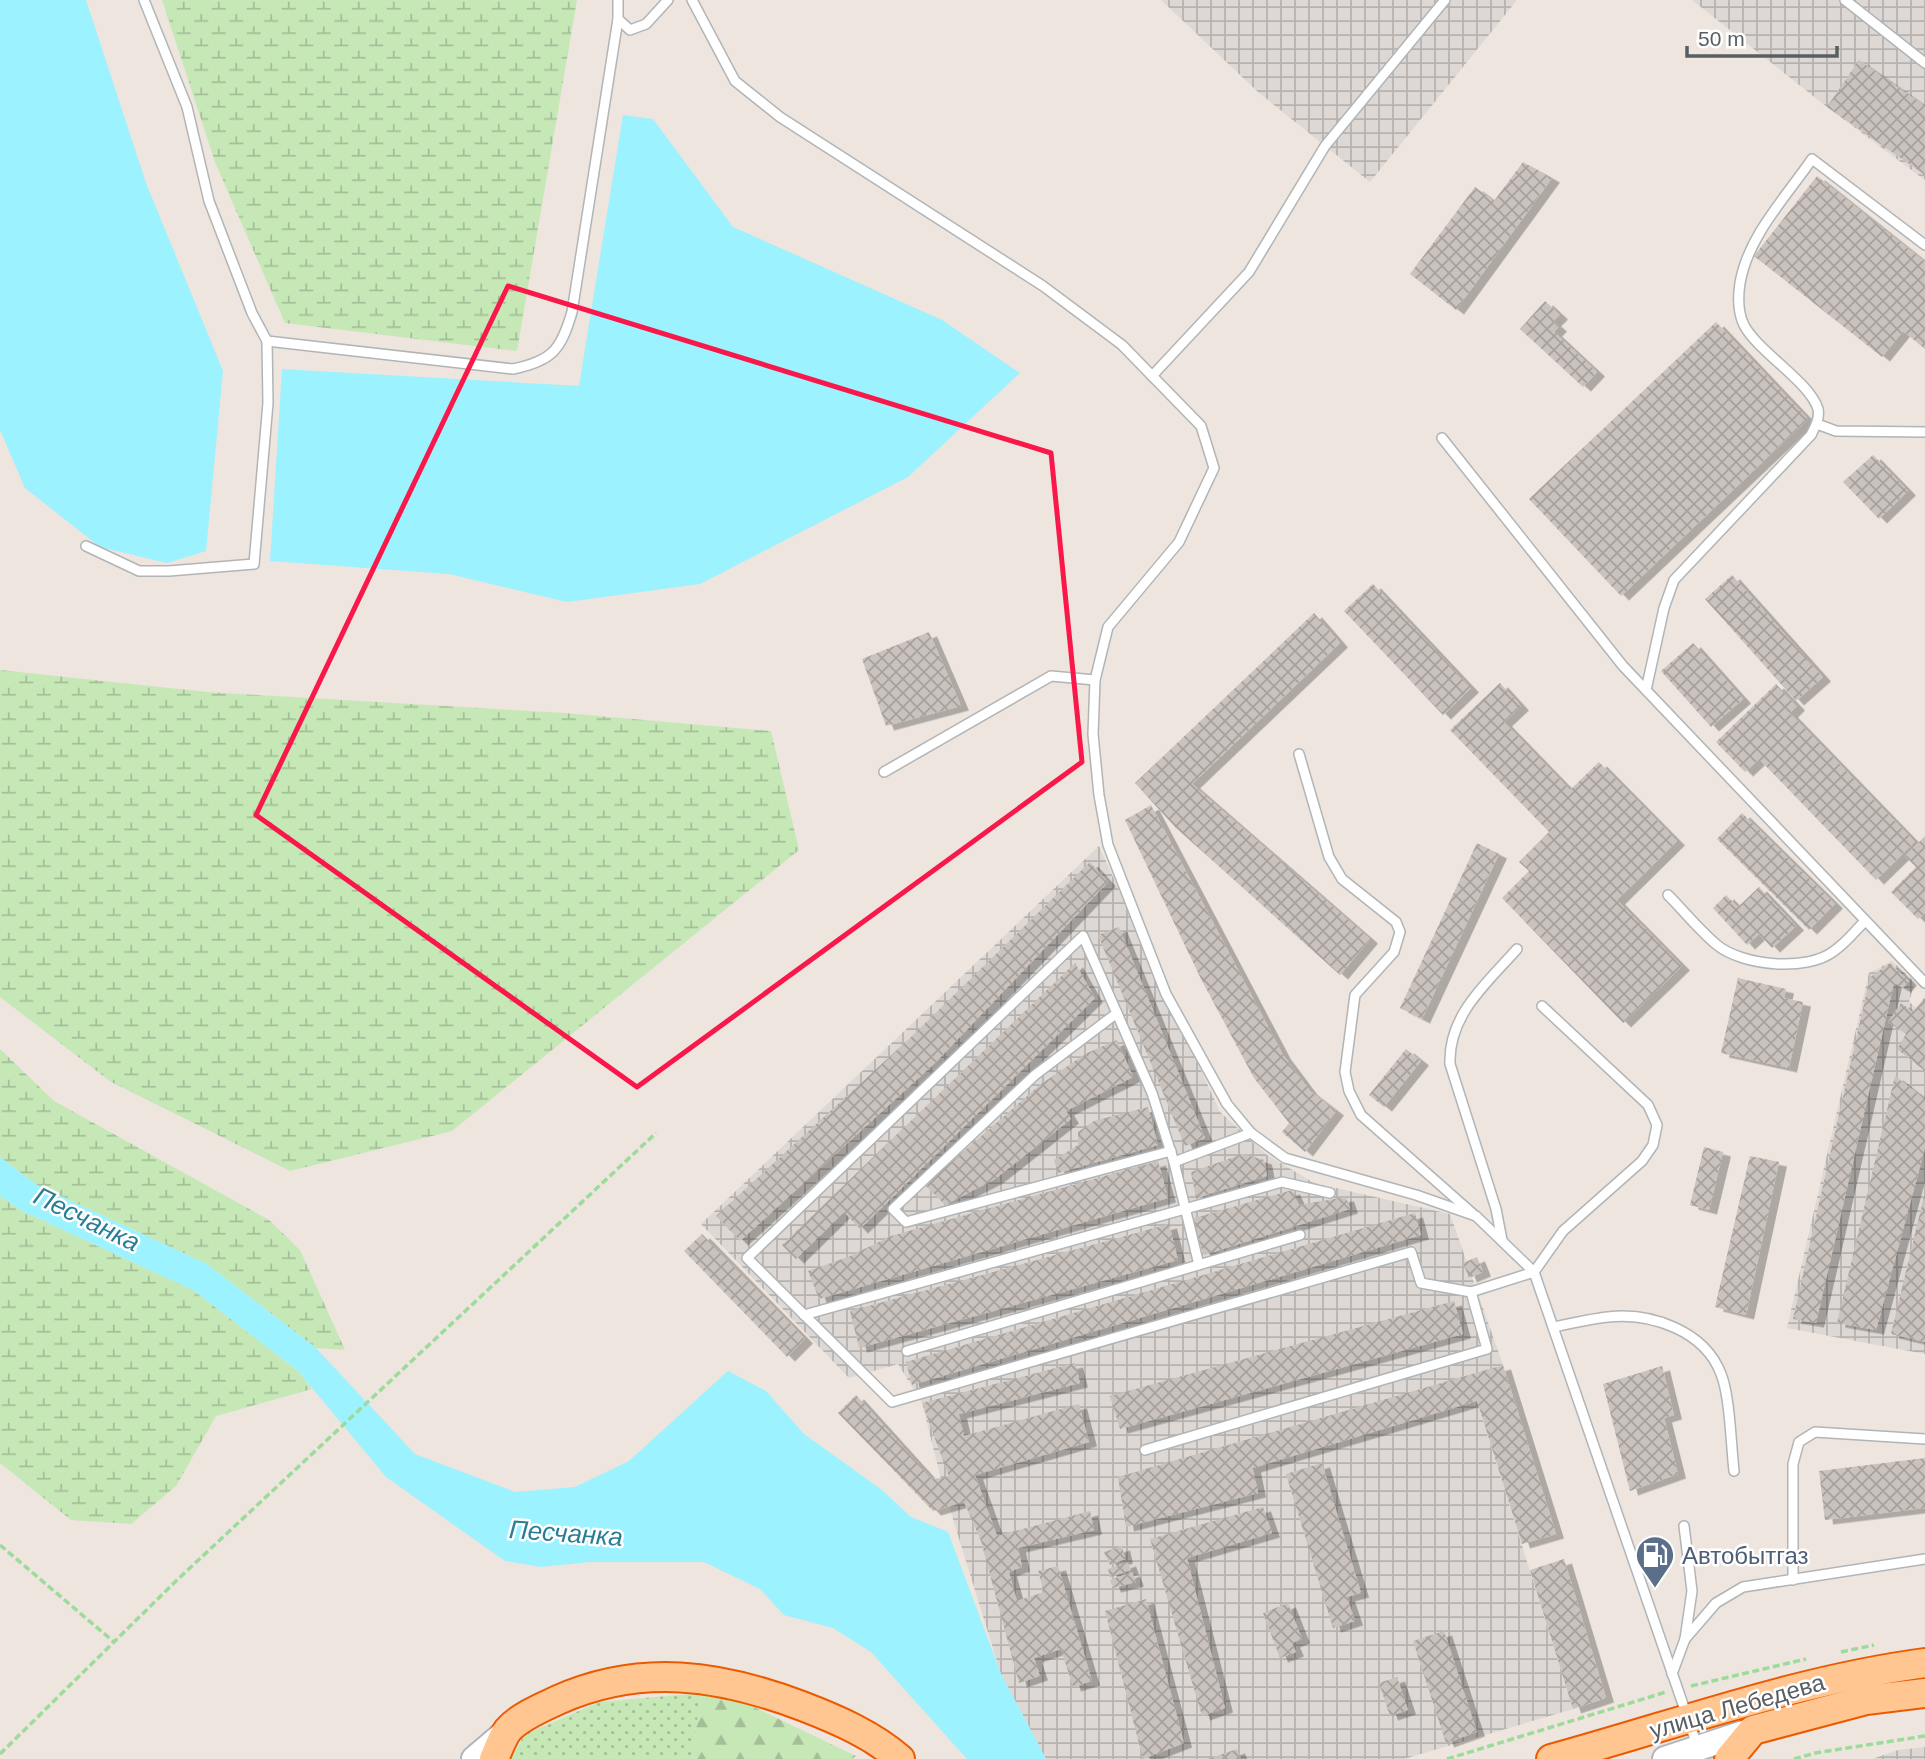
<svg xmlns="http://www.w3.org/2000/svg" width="1925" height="1759" font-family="Helvetica,sans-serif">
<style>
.industrial{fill:url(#industrial-grid)}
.green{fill:url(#green-dots)}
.forest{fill:url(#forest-firs)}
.wetland{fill:url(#wetland-marsh)}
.water{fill:#9cf2ff}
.building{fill:url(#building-cross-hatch);filter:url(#shadow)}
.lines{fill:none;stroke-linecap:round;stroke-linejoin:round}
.service-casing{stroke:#b0b5b8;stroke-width:12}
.secondary-casing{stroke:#afb6b9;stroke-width:28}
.trunk-casing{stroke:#eb5a00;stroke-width:32}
.path{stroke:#9cdb99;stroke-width:3.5;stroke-dasharray:7 3.5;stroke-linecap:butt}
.service{stroke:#fff;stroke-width:9}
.secondary{stroke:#fff;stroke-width:24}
.trunk{stroke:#ffc692;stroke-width:28}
.marked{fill:none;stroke:#fa174a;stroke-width:5;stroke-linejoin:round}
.labels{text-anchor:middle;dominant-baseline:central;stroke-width:5;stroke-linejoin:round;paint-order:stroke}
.service-label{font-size:24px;fill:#4e5e75;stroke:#fff;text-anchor:start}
.street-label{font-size:24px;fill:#585f62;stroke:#fff}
.water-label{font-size:26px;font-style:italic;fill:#297e95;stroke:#fff}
</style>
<defs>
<pattern id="industrial-grid" width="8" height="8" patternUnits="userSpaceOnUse" patternTransform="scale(1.75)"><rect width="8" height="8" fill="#ddd8d3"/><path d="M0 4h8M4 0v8" fill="none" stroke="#b6b2af"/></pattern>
<pattern id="green-dots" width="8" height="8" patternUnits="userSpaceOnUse" patternTransform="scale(1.75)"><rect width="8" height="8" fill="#c6e8b7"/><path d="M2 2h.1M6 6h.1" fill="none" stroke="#a4bf98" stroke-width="1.8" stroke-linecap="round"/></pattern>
<pattern id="forest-firs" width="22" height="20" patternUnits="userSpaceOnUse" patternTransform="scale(1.75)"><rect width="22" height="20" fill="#c6e8b7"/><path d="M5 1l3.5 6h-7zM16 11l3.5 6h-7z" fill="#a4bf98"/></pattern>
<pattern id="wetland-marsh" width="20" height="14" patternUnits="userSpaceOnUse" patternTransform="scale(1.75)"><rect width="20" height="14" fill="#c6e8b7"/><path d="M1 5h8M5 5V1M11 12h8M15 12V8" fill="none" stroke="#a4bf98"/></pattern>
<pattern id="building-cross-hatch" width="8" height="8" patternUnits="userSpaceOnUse" patternTransform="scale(1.75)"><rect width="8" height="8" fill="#cac2bd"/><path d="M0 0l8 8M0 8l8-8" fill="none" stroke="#a7a19d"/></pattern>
<filter id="shadow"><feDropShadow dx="8" dy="4.5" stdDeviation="0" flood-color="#0004"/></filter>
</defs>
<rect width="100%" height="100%" fill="#ede5de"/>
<g class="industrial">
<polygon points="1161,0 1517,0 1370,182 1258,92"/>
<polygon points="1692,0 1925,0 1925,180 1827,107"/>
<polygon points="1099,846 1220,1112 1267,1155 1314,1183 1450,1214 1503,1365 1469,1376 1573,1709 1404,1759 1046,1759 1001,1674 943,1487 922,1403 898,1364 849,1378 701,1224"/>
<polygon points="1892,961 1915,982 1909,1002 1925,1014 1925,1354 1787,1328 1869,973"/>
<polygon points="1925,1747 1925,1759 1872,1759 1898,1750"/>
</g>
<polygon class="green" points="701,1693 692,1759 511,1759 524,1735 599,1702"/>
<polygon class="forest" points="701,1693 733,1697 856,1756 852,1759 692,1759"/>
<g class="wetland">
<polygon points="162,0 577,0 517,351 285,323 215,162"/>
<polygon points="0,670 207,692 564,713 771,731 799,850 452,1131 290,1171 111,1082 0,997"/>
<polygon points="0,1049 54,1101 269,1220 300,1250 345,1350 316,1348 207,1264 37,1185 0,1157"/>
<polygon points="0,1196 22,1211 193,1290 298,1371 312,1389 216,1416 176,1486 131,1524 71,1520 0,1463"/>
</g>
<g class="water">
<polygon points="0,0 86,0 146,183 223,371 206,551 167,563 100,547 25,488 0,430"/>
<polygon points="623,115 653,119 733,227 942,320 1020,373 908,477 700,584 567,602 449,574 270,561 282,369 579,386"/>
<polygon points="0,1157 37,1185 207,1264 316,1348 415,1454 515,1492 575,1487 629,1461 728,1371 766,1391 804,1434 882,1490 911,1517 948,1532 1001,1674 1046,1759 967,1759 871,1652 833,1628 784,1615 760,1589 704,1562 589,1562 541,1567 505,1561 386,1477 298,1371 193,1290 22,1211 0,1196"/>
</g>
<g class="building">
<polygon points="1859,60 1925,106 1925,175 1827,107"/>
<polygon points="1523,162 1552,178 1456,310 1410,274 1475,187 1494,201"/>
<polygon points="1817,176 1925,262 1925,349 1903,331 1882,357 1754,256"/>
<polygon points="1545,301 1560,315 1553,322 1559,327 1554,332 1597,372 1583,387 1520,329"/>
<polygon points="1716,322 1808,419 1621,596 1529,499"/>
<polygon points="1873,455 1908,491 1879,519 1843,482"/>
<polygon points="1732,575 1823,677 1796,701 1705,599"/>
<polygon points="1373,584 1471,688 1443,715 1344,611"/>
<polygon points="1314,613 1340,643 1192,784 1370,939 1340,975 1175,827 1135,783"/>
<polygon points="929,632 961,706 886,726 862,659"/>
<polygon points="1693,643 1743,699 1711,727 1661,671"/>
<polygon points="1500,683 1521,706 1504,722 1570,790 1599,762 1677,841 1617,900 1682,966 1623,1023 1502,898 1529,871 1519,862 1549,832 1450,730"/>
<polygon points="1776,684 1797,706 1790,713 1915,842 1876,880 1759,759 1745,772 1716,742"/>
<polygon points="1151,805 1283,1055 1310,1091 1336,1111 1305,1152 1282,1132 1289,1123 1254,1078 1201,979 1125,820"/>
<polygon points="1742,813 1835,904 1809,930 1717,839"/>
<polygon points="1925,836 1925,913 1918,919 1891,892 1916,867 1905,856"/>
<polygon points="1477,843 1499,854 1422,1019 1400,1008"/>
<polygon points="1090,862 1108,882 936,1062 740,1241 716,1216 910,1038"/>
<polygon points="1759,887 1796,926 1772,948 1759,934 1747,945 1713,908 1726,895 1738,907"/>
<polygon points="1119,927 1205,1138 1185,1146 1098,935"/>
<polygon points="1075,963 1095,998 860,1229 844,1212 796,1259 782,1245"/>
<polygon points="1890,963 1909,981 1903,988 1894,983 1816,1323 1793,1319 1870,977"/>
<polygon points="1738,978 1786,989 1784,998 1803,1002 1789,1068 1721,1053"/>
<polygon points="1925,997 1925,1071 1897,1049 1906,1034 1888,1022 1901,1003 1913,1012"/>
<polygon points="1117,1040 1133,1077 1066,1111 1071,1119 995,1179 945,1205 925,1185 1041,1084 1087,1053"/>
<polygon points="1406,1049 1421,1061 1384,1107 1369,1095"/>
<polygon points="1895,1076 1925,1099 1925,1148 1876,1330 1837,1323"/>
<polygon points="1148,1107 1158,1145 1058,1173 1054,1160 1078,1145 1078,1132 1094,1121"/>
<polygon points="1704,1147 1723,1152 1709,1210 1690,1205"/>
<polygon points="1243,1154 1264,1160 1267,1176 1196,1198 1191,1172"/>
<polygon points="1750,1156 1779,1162 1746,1315 1715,1307"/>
<polygon points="1158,1161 1168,1198 819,1299 808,1271 848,1257 891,1236"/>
<polygon points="1292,1190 1299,1205 1346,1197 1350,1209 1204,1255 1191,1219"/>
<polygon points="1924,1196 1925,1196 1925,1342 1891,1334"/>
<polygon points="1415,1213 1421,1235 912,1385 906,1362"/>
<polygon points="1169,1224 1178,1260 859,1348 850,1311"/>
<polygon points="702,1234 805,1339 787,1357 684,1251"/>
<polygon points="1477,1257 1483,1272 1469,1278 1463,1263"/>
<polygon points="1454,1301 1463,1334 1120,1429 1110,1396"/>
<polygon points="1075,1363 1080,1383 959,1414 964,1436 1079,1404 1089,1442 975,1475 997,1536 1090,1511 1094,1530 1018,1548 1022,1567 1009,1572 1017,1601 1044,1592 1038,1571 1058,1566 1092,1681 1073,1687 1061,1649 1034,1658 1040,1676 1019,1683 981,1541 964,1502 933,1511 838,1413 856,1395 932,1479 949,1477 922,1403"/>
<polygon points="1503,1365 1556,1534 1522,1544 1477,1401 1253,1468 1258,1493 1126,1527 1118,1477"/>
<polygon points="1662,1366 1674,1415 1664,1418 1678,1474 1630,1491 1603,1384"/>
<polygon points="1925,1458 1925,1508 1825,1520 1819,1471"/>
<polygon points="1322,1463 1361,1593 1347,1597 1355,1621 1333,1628 1286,1474"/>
<polygon points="1263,1507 1272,1533 1187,1558 1225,1708 1202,1716 1150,1539"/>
<polygon points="1122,1546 1125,1559 1110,1565 1104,1552"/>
<polygon points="1564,1559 1606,1698 1573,1709 1530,1570"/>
<polygon points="1128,1562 1131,1570 1110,1577 1108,1569"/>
<polygon points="1132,1572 1136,1582 1113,1588 1110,1580"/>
<polygon points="1146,1599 1184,1743 1143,1759 1105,1611"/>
<polygon points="1288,1603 1302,1639 1292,1643 1296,1652 1280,1658 1263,1613"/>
<polygon points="1444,1631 1477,1732 1446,1743 1413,1641"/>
<polygon points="1397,1677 1408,1710 1390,1716 1379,1683"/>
<polygon points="1237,1749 1241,1759 1208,1759"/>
</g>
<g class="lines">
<g class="service-casing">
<g id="service">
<polyline points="618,0 618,19 630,30 646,24 668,0"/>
<polyline points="692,0 735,81 780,117 1043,286 1122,345 1201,426 1214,468 1179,542 1108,627 1095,680 1093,734 1099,795 1108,845 1166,994 1227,1104 1251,1133 1285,1158 1416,1195 1476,1216 1534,1272 1698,1748"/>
<polyline points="1845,0 1925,63"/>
<path d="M267,341L513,369C552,361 561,350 572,312L618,19"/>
<polyline points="1152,376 1249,272 1325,146 1445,0"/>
<polyline points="1817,424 1836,431 1925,432"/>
<polyline points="1442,438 1623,666 1925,983"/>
<polyline points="86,546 139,571 169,571 254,564 268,403 267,341 252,313 209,201 187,107 144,0"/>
<path d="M1646,690L1664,608L1674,580L1811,435C1815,427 1820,418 1818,409C1810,382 1757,351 1744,325C1738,313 1738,296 1740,283C1748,236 1786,197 1812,159L1925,245"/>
<polyline points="1299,754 1329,857 1342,879 1396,922 1400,932 1394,952 1355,995 1345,1072 1349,1091 1361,1115 1472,1213"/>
<polyline points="884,772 1051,676 1095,680"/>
<path d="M1668,895C1684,911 1699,930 1717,945C1743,966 1807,972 1834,951C1846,943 1855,931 1865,921"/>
<polyline points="1117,1013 1035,1075 893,1209 906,1222 1171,1151"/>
<polyline points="1174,1162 1251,1133"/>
<path d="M1502,1240L1496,1209L1450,1064C1448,1015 1487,983 1517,949"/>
<polyline points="1471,1292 1534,1272 1563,1231 1642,1161 1653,1145 1657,1125 1648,1105 1542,1006"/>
<polyline points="804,1315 1282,1182 1330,1193"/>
<path d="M1554,1327C1572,1323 1590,1319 1608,1317C1651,1312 1705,1331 1721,1374C1730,1396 1731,1445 1734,1471"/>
<polyline points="907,1351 1300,1235"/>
<polyline points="1145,1450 1487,1349 1471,1292 1421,1283 1411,1252 892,1402 747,1258 1083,936 1152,1093 1174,1162 1199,1265"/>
<polyline points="1793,1580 1793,1464 1799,1442 1815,1432 1925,1439"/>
<polyline points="1685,1639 1716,1603 1743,1587 1925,1559"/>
<polyline points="1672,1674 1685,1639 1692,1591 1684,1526"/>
</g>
</g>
<g class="secondary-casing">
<g id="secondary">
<polyline points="474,1759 508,1730"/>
<polyline points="1665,1759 1753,1730"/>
</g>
</g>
<g class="trunk-casing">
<g id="trunk">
<path d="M494,1759C498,1750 502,1738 508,1730C519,1717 543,1707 558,1700C641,1663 720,1675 802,1706C836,1719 873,1735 900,1759"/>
<path d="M1551,1759C1675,1725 1797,1680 1925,1663"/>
<polyline points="1729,1759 1753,1730 1866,1700 1925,1693"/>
</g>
</g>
<g class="path">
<polyline points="0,1545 114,1642"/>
<polyline points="1841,1652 1874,1645"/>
<polyline points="1691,1686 1806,1659"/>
<polyline points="0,1754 177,1580 656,1133"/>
<polyline points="1447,1759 1666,1692"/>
<polyline points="1794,1759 1815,1753 1925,1736"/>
</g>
<use href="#service" class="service"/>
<use href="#secondary" class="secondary"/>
<use href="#trunk" class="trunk"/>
</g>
<path class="marked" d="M508,286L1051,453L1082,762L637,1087L256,815Z"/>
<defs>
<g id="fuel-pin" transform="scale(2.0125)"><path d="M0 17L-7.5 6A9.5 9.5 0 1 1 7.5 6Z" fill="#5c6f8a" stroke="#fff"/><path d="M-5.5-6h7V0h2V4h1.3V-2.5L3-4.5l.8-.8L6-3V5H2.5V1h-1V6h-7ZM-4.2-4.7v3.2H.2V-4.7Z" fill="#fff"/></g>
</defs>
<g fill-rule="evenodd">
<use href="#fuel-pin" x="1655" y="1555"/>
</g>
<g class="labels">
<g class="service-label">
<text x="1682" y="1555">Автобытгаз</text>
</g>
<g class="street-label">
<text transform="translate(1737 1706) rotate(-16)">улица Лебедева</text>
</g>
<g class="water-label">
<text transform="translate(87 1219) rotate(26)">Песчанка</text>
<text transform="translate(566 1533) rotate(4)">Песчанка</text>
</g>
</g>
<path d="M1687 46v10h150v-10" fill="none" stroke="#585f62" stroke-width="3.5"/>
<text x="1698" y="46" font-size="21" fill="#585f62" stroke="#ffffff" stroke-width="5" paint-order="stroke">50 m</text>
</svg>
